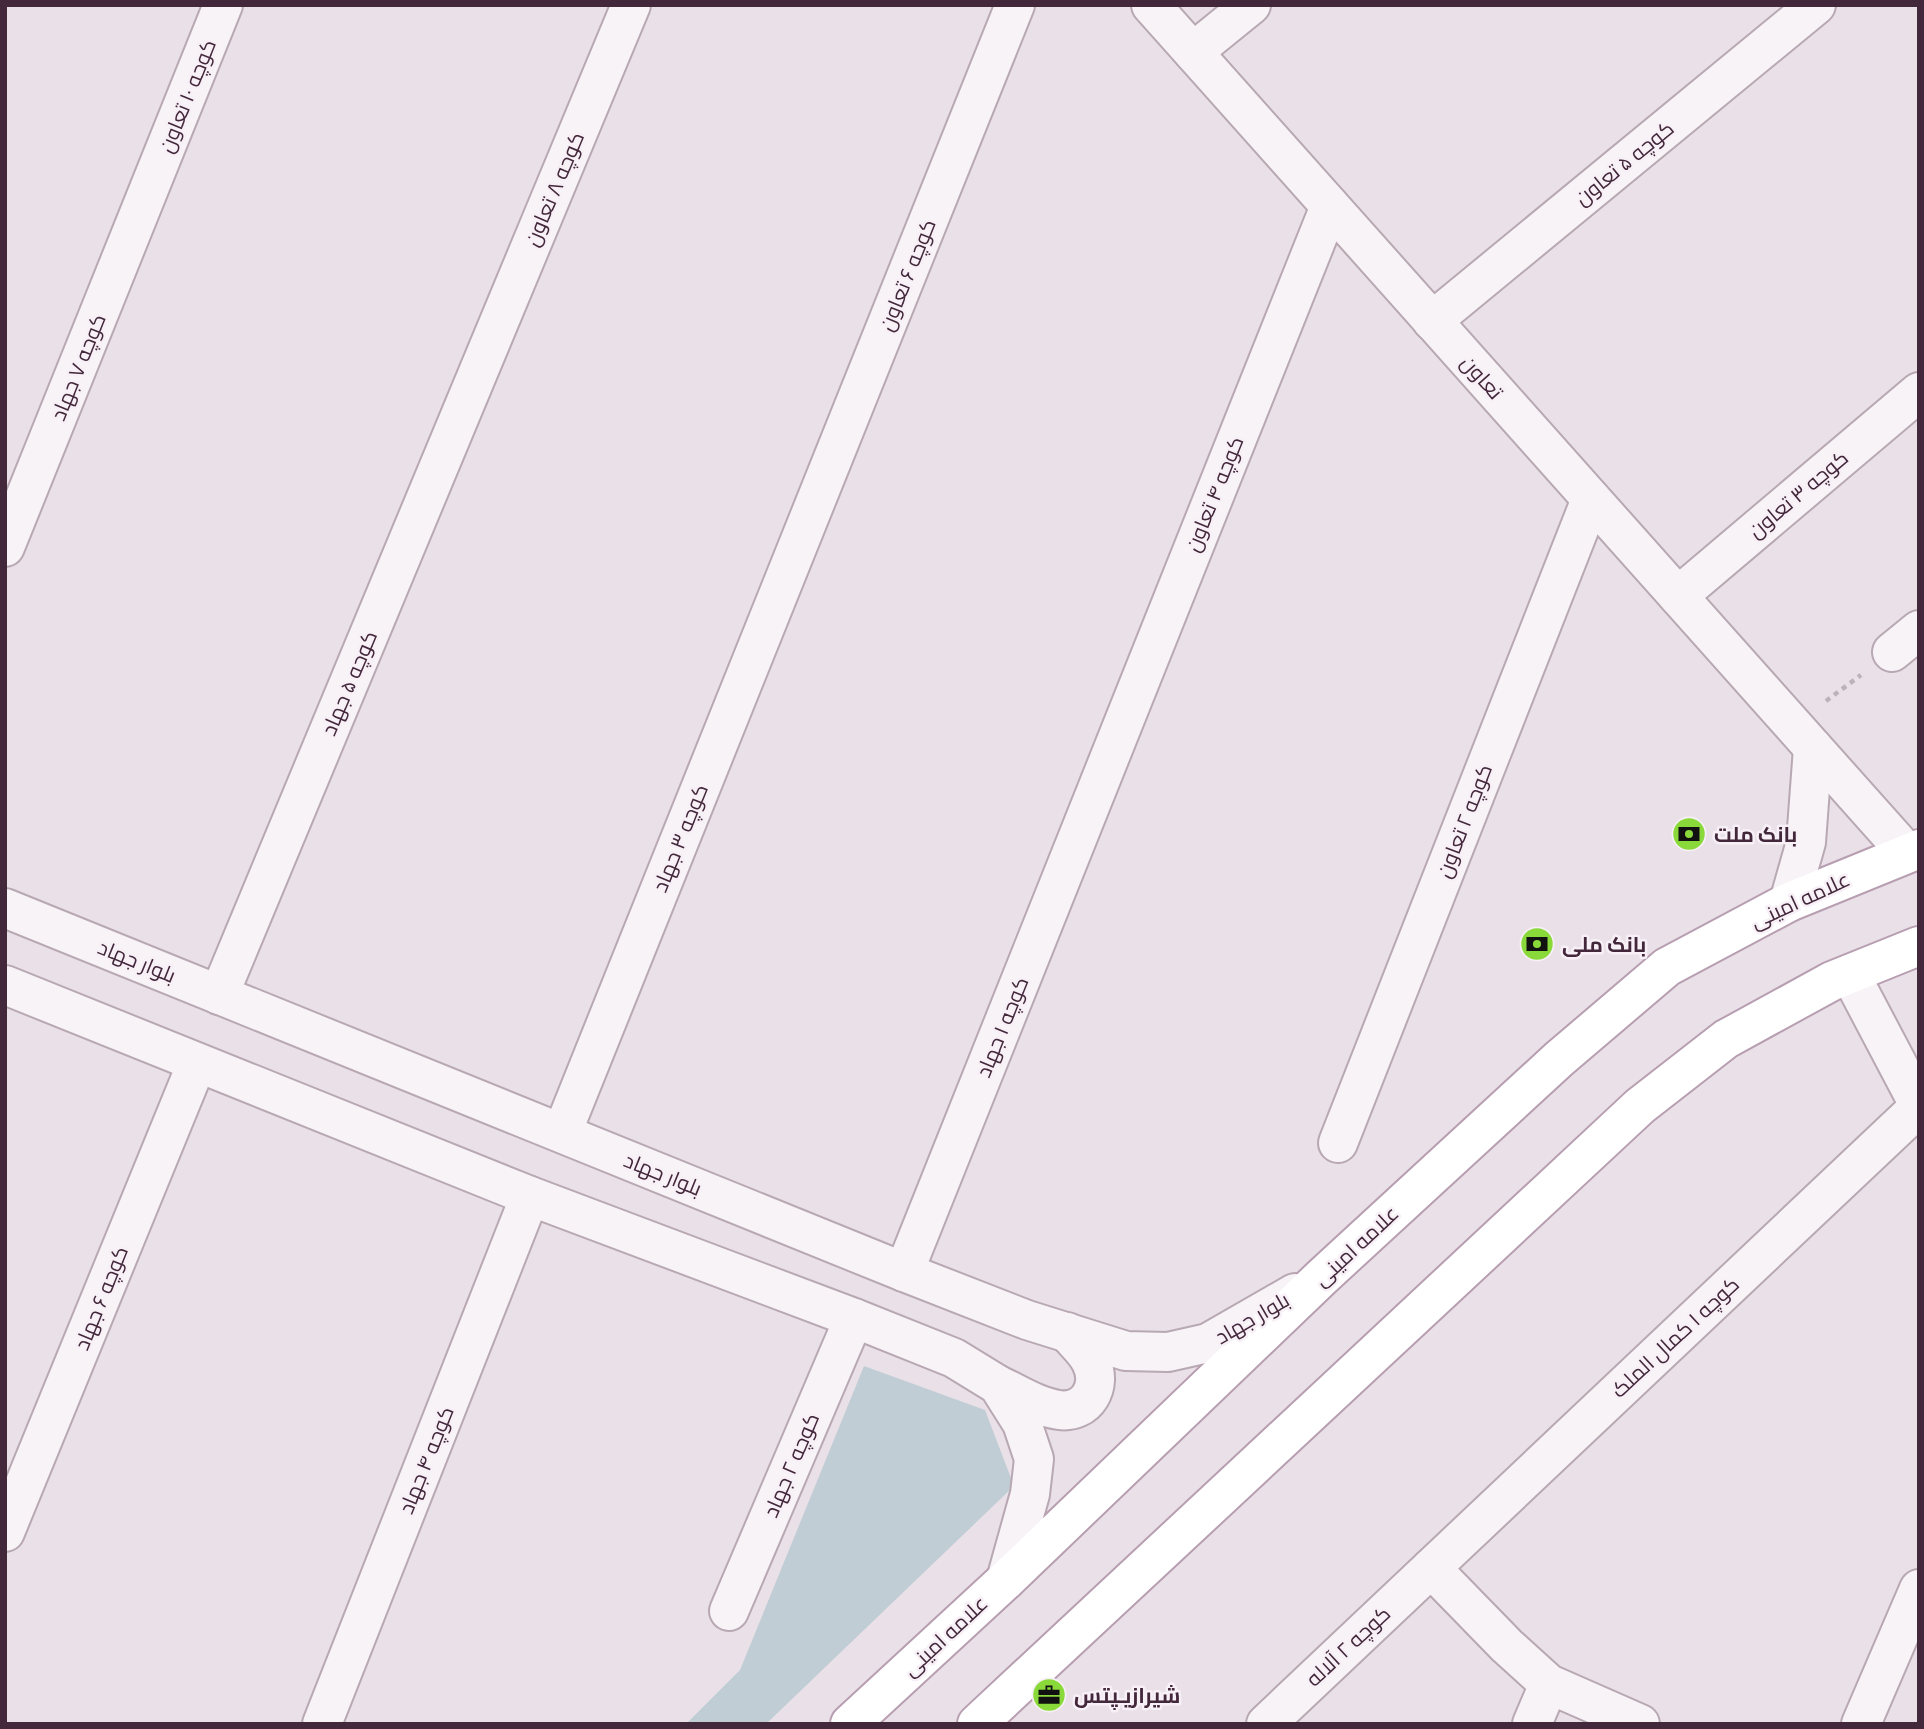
<svg xmlns="http://www.w3.org/2000/svg" width="1924" height="1729" font-family="'PT Sans Narrow',Cairo,sans-serif">
<style>
.green{fill:#c0cdd5}
.lines{fill:none;stroke-linecap:round;stroke-linejoin:round}
.minor-casing{stroke:#b8a8b3;stroke-width:42}
.major-casing{stroke:#b79eb1;stroke-width:42}
.path{stroke:#beb2ba;stroke-width:4.5;stroke-dasharray:5 5;stroke-linecap:butt}
.minor{stroke:#f8f3f6;stroke-width:38}
.major{stroke:#fff;stroke-width:38}
.labels{text-anchor:middle;dominant-baseline:central;stroke-width:5;stroke-linejoin:round;paint-order:stroke}
.street-label{font-size:21px;fill:#43273b;stroke:#f7f0f6}
.poi-label{font-size:21px;font-weight:bold;fill:#43273b;stroke:#f7f0f6;text-anchor:start}
</style>
<rect width="100%" height="100%" fill="#eae0e7"/>
<polygon class="green" points="864,1366 985,1410 1014,1486 766,1724 686,1724 740,1670"/>
<g class="lines">
<g class="minor-casing">
<g id="minor">
<polyline points="1151,5 1907,853"/>
<polyline points="1193,52 1251,5"/>
<polyline points="1432,321 1816,5"/>
<polyline points="5,547 223,5"/>
<polyline points="1678,596 1919,392"/>
<polyline points="1892,652 1919,630"/>
<polyline points="1789,902 1806,842 1813,748"/>
<polyline points="5,908 904,1272 1027,1320 1126,1351 1168,1352 1208,1343 1295,1293"/>
<polyline points="1850,974 1919,1105"/>
<polyline points="5,985 530,1196 854,1318 954,1358 998,1385 1022,1423 1034,1459 1030,1494 1006,1580"/>
<polyline points="219,995 631,5"/>
<polyline points="562,1133 1015,5"/>
<polyline points="1338,1143 1591,499"/>
<polyline points="904,1272 1330,206"/>
<path d="M998,1385C1018,1394 1037,1407 1059,1410C1087,1414 1103,1386 1091,1362C1086,1351 1075,1342 1067,1332"/>
<polyline points="5,1532 197,1063"/>
<polyline points="1431,1568 1507,1646 1549,1684 1640,1724"/>
<polyline points="729,1611 854,1318"/>
<polyline points="322,1724 530,1196"/>
<polyline points="1266,1724 1919,1107"/>
<polyline points="1532,1724 1549,1684"/>
<polyline points="1861,1724 1919,1589"/>
</g>
</g>
<g class="major-casing">
<g id="major">
<polyline points="850,1724 1006,1580 1321,1278 1559,1059 1667,967 1789,902 1919,849"/>
<polyline points="977,1724 1640,1106 1726,1039 1832,981 1919,946"/>
</g>
</g>
<polyline class="path" points="1826,701 1861,675"/>
<use href="#minor" class="minor"/>
<use href="#major" class="major"/>
</g>
<defs>
<g id="bank-disc" transform="scale(1.75)"><circle r="9.5" fill="#8ad93b" stroke="#f7f0f6"/><path d="M-6-4H6V4H-6ZM0-2.3a2.3 2.3 0 1 0 0 4.6a2.3 2.3 0 1 0 0-4.6Z" fill="#111"/></g>
<g id="office-disc" transform="scale(1.75)"><circle r="9.5" fill="#8ad93b" stroke="#f7f0f6"/><path d="M-6-3h4V-5.5h4V-3h4V5H-6ZM-1-4.5V-3h2v-1.5ZM-6 0V1H6V0Z" fill="#111"/></g>
</defs>
<g fill-rule="evenodd">
<use href="#bank-disc" x="1689" y="834"/>
<use href="#bank-disc" x="1537" y="944"/>
<use href="#office-disc" x="1049" y="1695"/>
</g>
<g class="labels">
<g class="street-label">
<text transform="translate(187 96) rotate(-68)">کوچه ۱۰ تعاون</text>
<text transform="translate(1624 163) rotate(-39)">کوچه ۵ تعاون</text>
<text transform="translate(554 189) rotate(-67)">کوچه ۸ تعاون</text>
<text transform="translate(907 275) rotate(-68)">کوچه ۶ تعاون</text>
<text transform="translate(78 367) rotate(-68)">کوچه ۷ جهاد</text>
<text transform="translate(1482 377) rotate(48)">تعاون</text>
<text transform="translate(1214 494) rotate(-68)">کوچه ۴ تعاون</text>
<text transform="translate(1798 494) rotate(-40)">کوچه ۳ تعاون</text>
<text transform="translate(349 683) rotate(-67)">کوچه ۵ جهاد</text>
<text transform="translate(1464 821) rotate(-69)">کوچه ۲ تعاون</text>
<text transform="translate(680 838) rotate(-68)">کوچه ۳ جهاد</text>
<text transform="translate(1800 900) rotate(-25)">علامه امینی</text>
<text transform="translate(137 961) rotate(22)">بلوار جهاد</text>
<text transform="translate(1002 1027) rotate(-68)">کوچه ۱ جهاد</text>
<text transform="translate(663 1174) rotate(22)">بلوار جهاد</text>
<text transform="translate(1356 1246) rotate(-43)">علامه امینی</text>
<text transform="translate(101 1298) rotate(-68)">کوچه ۶ جهاد</text>
<text transform="translate(1252 1318) rotate(-30)">بلوار جهاد</text>
<text transform="translate(1675 1337) rotate(-43)">کوچه ۱ کمال الملک</text>
<text transform="translate(426 1460) rotate(-68)">کوچه ۴ جهاد</text>
<text transform="translate(791 1465) rotate(-67)">کوچه ۲ جهاد</text>
<text transform="translate(945 1636) rotate(-43)">علامه امینی</text>
<text transform="translate(1348 1646) rotate(-43)">کوچه ۲ آلاله</text>
</g>
<g class="poi-label">
<text x="1714" y="834">بانک ملت</text>
<text x="1562" y="944">بانک ملی</text>
<text x="1074" y="1695">شیرازیـپتس</text>
</g>
</g>
<rect width="1924" height="1729" fill="none" stroke="#43273b" stroke-width="14"/>
</svg>
